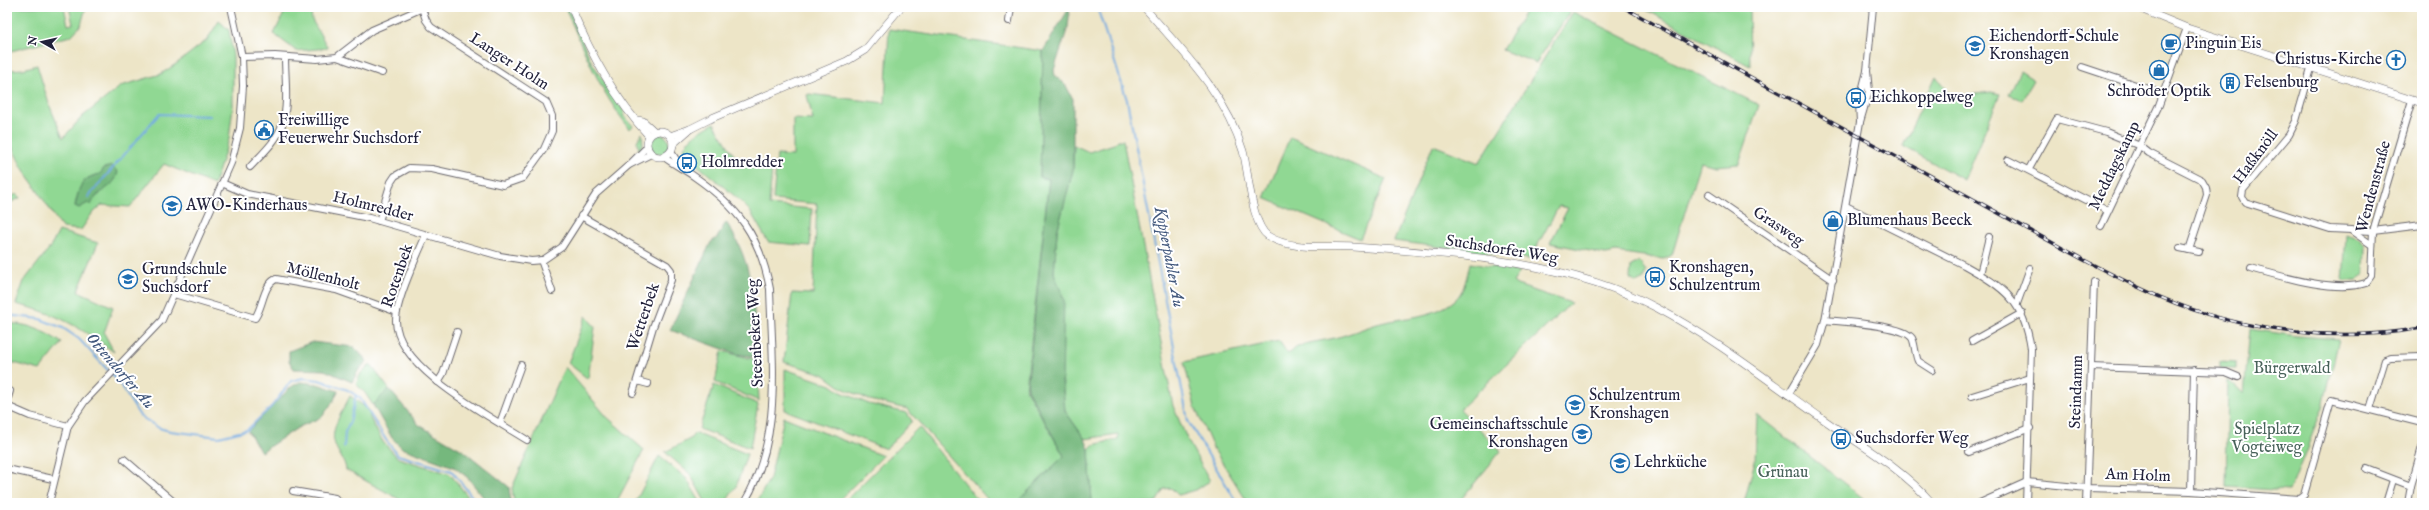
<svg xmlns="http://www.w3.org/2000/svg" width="2429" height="510" font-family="'IM FELL English',serif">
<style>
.green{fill:#90d893;stroke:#597d67;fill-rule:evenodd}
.forest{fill:#74b87d;stroke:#4b6d5c}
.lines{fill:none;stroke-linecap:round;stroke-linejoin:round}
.stream{stroke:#72aae1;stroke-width:2}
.minor-casing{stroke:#69666c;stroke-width:8}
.tertiary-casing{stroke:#69666c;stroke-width:8}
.minor{stroke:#fff;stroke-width:6}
.tertiary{stroke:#fff;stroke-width:7}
.rail-casing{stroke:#22223b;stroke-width:3.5}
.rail{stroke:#fff;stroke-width:2;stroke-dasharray:6;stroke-linecap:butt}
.labels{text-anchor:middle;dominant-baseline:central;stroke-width:4;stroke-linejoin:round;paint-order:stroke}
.poi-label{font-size:16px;fill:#22223b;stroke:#fff;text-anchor:start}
.street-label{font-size:16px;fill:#22223b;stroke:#fff}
.park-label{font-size:16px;fill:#48625a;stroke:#fff}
.water-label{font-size:17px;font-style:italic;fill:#42587d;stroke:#fff}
</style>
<rect width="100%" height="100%" fill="#fff"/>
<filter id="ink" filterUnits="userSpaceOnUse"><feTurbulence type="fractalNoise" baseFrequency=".025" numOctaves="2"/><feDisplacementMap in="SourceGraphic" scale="8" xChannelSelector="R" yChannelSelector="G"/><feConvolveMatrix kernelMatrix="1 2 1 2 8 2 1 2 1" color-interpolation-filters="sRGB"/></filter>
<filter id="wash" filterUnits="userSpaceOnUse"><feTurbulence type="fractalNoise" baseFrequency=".012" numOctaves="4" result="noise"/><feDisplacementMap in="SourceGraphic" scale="16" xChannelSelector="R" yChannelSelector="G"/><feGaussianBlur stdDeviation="0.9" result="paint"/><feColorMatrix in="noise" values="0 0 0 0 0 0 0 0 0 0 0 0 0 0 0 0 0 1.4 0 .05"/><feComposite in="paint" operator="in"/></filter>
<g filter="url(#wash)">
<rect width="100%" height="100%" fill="#ede5c7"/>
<g class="green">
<polygon points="7,7 64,7 68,25 73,24 69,7 86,7 81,25 71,36 7,52"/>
<polygon points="287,7 310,7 312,20 328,48 296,51 274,34"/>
<path d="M565,7H568L591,61L625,113L623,115L633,126L630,129C601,94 583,49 565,7Z"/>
<polygon points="1528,7 1573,7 1536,63 1502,50"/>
<polygon points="1641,7 1749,7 1750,66"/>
<polygon points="1573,12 1759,105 1739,164 1717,166 1700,162 1672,255 1664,259 1616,252 1605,254 1550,243 1568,208 1559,206 1530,259 1394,241 1433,145 1479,163"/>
<path d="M219,21L229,30L233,56V106L229,139L214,185L164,164L130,207L102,205L91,215L81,230L62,228L22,167L7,137V70L23,69L37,65L49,104L63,138L82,117L121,86L161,74L176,64L207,40ZM100,174V194L88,203L75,206C79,190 79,178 100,174Z"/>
<polygon points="889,29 1043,51 1040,177 1049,179 1026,389 1064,456 1016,503 991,503 907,409 870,400 842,388 823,374 784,362 792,293 813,294 817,204 773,200 777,155 793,156 793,119 813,120 807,95 809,94 885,103"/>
<polygon points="2020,71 2034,80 2022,100 2009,95"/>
<polygon points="1936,76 1952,97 1991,92 2000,94 1964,180 1903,146"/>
<path d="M714,123L740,165L772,168L769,205L812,209L810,246L768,242L750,211L737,198L683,153C685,137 702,131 714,123Z"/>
<polygon points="642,133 643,144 639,150 637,141"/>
<circle cx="659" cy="144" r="10"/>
<polygon points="1290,137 1386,179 1360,239 1264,198"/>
<polygon points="1118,140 1123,140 1173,406 1188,441 1210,481 1195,490 1178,495 1171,488 1164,489 1157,501 1152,503 1092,503 1089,449 1093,445 1118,439 1118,434 1085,439 1065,411 1054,273 1057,232 1073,170 1074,145 1089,152 1114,144"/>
<polygon points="17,194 20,198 7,204 7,198"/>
<path d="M59,231L98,243L78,291L113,307L104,333L114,352C79,327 59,314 16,304L24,281L51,246Z"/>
<polygon points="2346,235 2360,240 2365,245 2364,276 2357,281 2343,281"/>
<polygon points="1639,262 1646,271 1644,279 1636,283 1630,278 1631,266"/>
<path d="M1470,263L1520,272L1513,282L1517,285L1571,303L1460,409L1501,451L1458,503H1248L1213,448L1195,407L1184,362L1279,341L1288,354C1298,343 1316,342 1330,339C1346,336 1361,329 1377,324C1403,317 1434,318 1455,300C1465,291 1467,275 1470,263Z"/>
<polygon points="586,316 595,327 588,379 568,363"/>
<path d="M7,324C26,322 46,332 62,343L40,370L7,361Z"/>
<polygon points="2250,329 2297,336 2339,339 2323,407 2290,491 2226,487 2228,379 2244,394"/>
<polygon points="722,351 757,360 759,401 715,382"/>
<polygon points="2220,362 2236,363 2236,369 2220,369"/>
<polygon points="370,364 389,389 373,405 365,393 356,384 361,373"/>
<polygon points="565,367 607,417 644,450 616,503 514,503 512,488"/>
<polygon points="785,369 831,385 841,392 869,404 907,413 912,421 886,449 785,410"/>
<polygon points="714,385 758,404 750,448 699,429"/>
<path d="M350,396L369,410L370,418L383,442L398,458L450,474L473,503H406L346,470C345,459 336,452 334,441C331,427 344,409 350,396Z"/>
<polygon points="1757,415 1868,502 1744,503 1755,461"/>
<polygon points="784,417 883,456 836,503 756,503 770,478"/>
<polygon points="919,427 980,503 849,503 846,500"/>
<polygon points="695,433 747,454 736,487 725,503 706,503 690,474 665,452 690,439"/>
<polygon points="659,456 686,478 701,503 635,503"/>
</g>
<g class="forest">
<polygon points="1070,7 1068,27 1054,70 1055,76 1065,84 1073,99 1073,170 1057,232 1054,273 1064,299 1062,381 1065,411 1085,439 1089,449 1092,503 1016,503 1064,456 1027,389 1049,179 1040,177 1043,51"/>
<path d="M112,166L118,172C115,189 96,190 91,205L88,203L79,208L75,206C79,190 79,178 100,174L104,168Z"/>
<path d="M726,222C755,266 755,306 755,357L737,354L670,330L711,242L717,238Z"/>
<polygon points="312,342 354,347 367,361 358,371 352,382 324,370 294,369 289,361 289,351"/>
<polygon points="300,382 317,384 338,391 334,400 322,417 299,427 261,452 248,431 291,387"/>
<polygon points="389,389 419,425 464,451 509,487 511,503 488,503 467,477 454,467 402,448 392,438 373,405"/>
</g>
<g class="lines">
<g class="stream">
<polyline points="1097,7 1127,100 1188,421 1237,503"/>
<polyline points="88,197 159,114 210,116"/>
<polyline points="7,315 40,319 63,328 79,339 118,381 140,416 159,428 170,431 219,437 247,430 272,406 291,381 303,378 319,380 348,390 360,398 386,440 398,455 452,471 477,503"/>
<polyline points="344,447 345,432 350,422 356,395"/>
</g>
</g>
</g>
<g filter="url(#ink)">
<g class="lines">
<g class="minor-casing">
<g id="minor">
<polyline points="1009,21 1011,7"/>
<polyline points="242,57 275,56 317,59 337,57 372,30 425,7"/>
<polyline points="337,57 382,73"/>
<polyline points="2082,67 2163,94"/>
<polyline points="2311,69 2296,121 2289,135 2243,190 2242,197 2245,202 2330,229 2373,231 2422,225"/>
<polyline points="1860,122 1859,103 1867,71 1873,7"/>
<polyline points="671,152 681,167"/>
<path d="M664,157C674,165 684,169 695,177C738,207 760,236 770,289C772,362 783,437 744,503"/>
<polyline points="2008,160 2108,211"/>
<polyline points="629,165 647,147"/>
<path d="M250,167C261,155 277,141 282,125C289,105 285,78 285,57"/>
<polyline points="2029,169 2057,119 2106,132 2140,146 2149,153 2202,180 2206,187 2207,195 2189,250"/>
<polyline points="222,183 247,194 369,218 500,256 531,261 543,260 562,247 596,194 629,165 651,154"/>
<polyline points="1709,195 1833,280"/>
<path d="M1846,206L1964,265C2005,288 2024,301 2031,349L2026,503"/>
<polyline points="581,216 667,265 671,270 671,280 653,327 633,393"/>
<polyline points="379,221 391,182 395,176 409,168 432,169 503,185 523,178 544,149 552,131 552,116 546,102 431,27 426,20 422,8"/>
<polyline points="2101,226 2159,105 2187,28"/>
<polyline points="2352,231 2372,245"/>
<path d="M426,235C417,256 396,300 396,321C396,368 491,417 527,440"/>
<polyline points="2180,248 2199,252"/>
<polyline points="541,260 552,291"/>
<path d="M2251,268C2283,277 2335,293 2366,283L2371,276L2373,231L2412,100"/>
<polyline points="1980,274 1989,237"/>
<path d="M174,294L255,318C263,307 263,285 276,279L336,290L397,312"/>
<polyline points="2017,304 2030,268"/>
<path d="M1825,320C1843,322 1903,325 1912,338C1915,343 1915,355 1918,361L1932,370"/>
<polyline points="1972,341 2022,313"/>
<polyline points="2091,367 2226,372 2238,377"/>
<polyline points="637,381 648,384"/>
<polyline points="438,382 443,374 457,332"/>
<polyline points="1788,395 1818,345 1825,320 1860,122 1869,91 1867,71"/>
<polyline points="1972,396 2030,378"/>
<polyline points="7,401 10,391"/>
<polyline points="7,406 30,416 68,426"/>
<polyline points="2370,409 2385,360 2391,358 2421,357"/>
<polyline points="500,423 521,365"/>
<polyline points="1969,452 2030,428"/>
<polyline points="124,459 175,503"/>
<polyline points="7,469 53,479"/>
<polyline points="2367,469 2411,486 2422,447"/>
<polyline points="293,491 335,498 340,503"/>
<polyline points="2191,491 2194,370"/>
<polyline points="2299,499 2304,495 2331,400 2422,423"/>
<polyline points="49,503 68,426 85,401 162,320 231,163 240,128 243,86 242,57 231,7"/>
<polyline points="1980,503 2027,482 2087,488 2191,491 2299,499"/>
<polyline points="2086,503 2094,282"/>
<polyline points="2386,503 2393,480"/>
<polyline points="2408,503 2411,486"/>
</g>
</g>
<g class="tertiary-casing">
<g id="tertiary">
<path d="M571,7C591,54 614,98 649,136"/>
<path d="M1144,7C1182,51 1226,94 1243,151C1249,173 1251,224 1268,236C1291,251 1327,245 1353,247C1389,249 1426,252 1463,256C1528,263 1599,277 1657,308C1714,338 1767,380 1820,417C1858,444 1901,467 1932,503"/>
<polyline points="2136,7 2187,28 2422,103"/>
<polyline points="637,120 643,121 655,132"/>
<circle cx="660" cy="144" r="13"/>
<polyline points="670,136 690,129"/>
<polyline points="673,144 690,129 712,118 847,61 865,50 901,7"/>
</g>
</g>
<use href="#minor" class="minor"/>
<use href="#tertiary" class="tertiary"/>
<g class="rail-casing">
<path id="rail" d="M1623,7L2084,260C2109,273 2134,286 2160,297C2241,332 2335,343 2422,328"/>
</g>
<use href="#rail" class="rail"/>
</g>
</g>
<defs>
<g id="cafe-ring" transform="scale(1)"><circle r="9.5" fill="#fff" stroke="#1f6fb2" stroke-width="1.5"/><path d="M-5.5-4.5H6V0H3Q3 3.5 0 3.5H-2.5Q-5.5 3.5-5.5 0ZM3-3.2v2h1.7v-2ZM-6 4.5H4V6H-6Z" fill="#1f6fb2"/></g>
<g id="school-ring" transform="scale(1)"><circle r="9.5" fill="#fff" stroke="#1f6fb2" stroke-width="1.5"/><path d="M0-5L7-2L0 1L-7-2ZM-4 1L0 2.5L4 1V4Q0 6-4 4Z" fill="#1f6fb2"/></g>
<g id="church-ring" transform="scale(1)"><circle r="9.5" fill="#fff" stroke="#1f6fb2" stroke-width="1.5"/><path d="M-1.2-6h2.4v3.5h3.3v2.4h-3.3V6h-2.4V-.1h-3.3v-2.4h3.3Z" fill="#1f6fb2"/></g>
<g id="shop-ring" transform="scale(1)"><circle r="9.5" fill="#fff" stroke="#1f6fb2" stroke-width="1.5"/><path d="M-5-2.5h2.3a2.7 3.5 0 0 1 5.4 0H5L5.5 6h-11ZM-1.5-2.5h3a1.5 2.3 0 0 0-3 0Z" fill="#1f6fb2"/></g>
<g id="building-ring" transform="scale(1)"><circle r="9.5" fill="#fff" stroke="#1f6fb2" stroke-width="1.5"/><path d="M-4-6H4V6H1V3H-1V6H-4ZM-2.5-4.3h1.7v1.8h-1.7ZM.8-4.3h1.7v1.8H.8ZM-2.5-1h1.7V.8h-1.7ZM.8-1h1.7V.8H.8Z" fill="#1f6fb2"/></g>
<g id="bus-ring" transform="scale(1)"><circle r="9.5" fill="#fff" stroke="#1f6fb2" stroke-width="1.5"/><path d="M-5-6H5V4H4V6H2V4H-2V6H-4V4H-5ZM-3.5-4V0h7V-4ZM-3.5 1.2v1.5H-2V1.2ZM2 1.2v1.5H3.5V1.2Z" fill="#1f6fb2"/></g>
<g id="civic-ring" transform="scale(1)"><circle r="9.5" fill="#fff" stroke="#1f6fb2" stroke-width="1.5"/><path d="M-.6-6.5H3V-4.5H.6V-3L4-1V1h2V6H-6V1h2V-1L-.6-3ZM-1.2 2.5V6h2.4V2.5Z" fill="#1f6fb2"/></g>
</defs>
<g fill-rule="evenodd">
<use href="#cafe-ring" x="2171" y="44"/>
<use href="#school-ring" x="1975" y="46"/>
<use href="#church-ring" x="2396" y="60"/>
<use href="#shop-ring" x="2159" y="70"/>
<use href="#building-ring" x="2230" y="83"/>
<use href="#bus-ring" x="1856" y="98"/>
<use href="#civic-ring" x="264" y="130"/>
<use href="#bus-ring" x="687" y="163"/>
<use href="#school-ring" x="172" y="206"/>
<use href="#shop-ring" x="1833" y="221"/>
<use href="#bus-ring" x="1655" y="277"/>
<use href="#school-ring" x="128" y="279"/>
<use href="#school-ring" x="1575" y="405"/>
<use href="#school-ring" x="1582" y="434"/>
<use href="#bus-ring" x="1841" y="439"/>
<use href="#school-ring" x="1620" y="463"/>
</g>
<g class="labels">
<g class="poi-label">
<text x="1989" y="37">Eichendorff-Schule<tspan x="1989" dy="18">Kronshagen</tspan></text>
<text x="2185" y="44">Pinguin Eis</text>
<text x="2382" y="60" text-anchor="end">Christus-Kirche</text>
<text x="2244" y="83">Felsenburg</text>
<text x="2159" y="92" text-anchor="middle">Schröder Optik</text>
<text x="1870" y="98">Eichkoppelweg</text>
<text x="278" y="121">Freiwillige<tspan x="278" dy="18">Feuerwehr Suchsdorf</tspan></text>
<text x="701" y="163">Holmredder</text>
<text x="186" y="206">AWO-Kinderhaus</text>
<text x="1847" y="221">Blumenhaus Beeck</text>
<text x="1669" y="268">Kronshagen,<tspan x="1669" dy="18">Schulzentrum</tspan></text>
<text x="142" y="270">Grundschule<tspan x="142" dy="18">Suchsdorf</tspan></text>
<text x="1589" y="396">Schulzentrum<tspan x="1589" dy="18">Kronshagen</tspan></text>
<text x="1568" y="425" text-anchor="end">Gemeinschaftsschule<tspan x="1568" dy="18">Kronshagen</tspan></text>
<text x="1855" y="439">Suchsdorfer Weg</text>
<text x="1634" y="463">Lehrküche</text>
</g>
<g class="street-label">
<text transform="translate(509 62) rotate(33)">Langer Holm</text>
<text transform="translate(2256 157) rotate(-53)">Haßknöll</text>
<text transform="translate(2115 166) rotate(-64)">Meddagskamp</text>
<text transform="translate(2374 187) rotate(-75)">Wendenstraße</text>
<text transform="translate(373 207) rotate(14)">Holmredder</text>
<text transform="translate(1778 227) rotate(34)">Grasweg</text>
<text transform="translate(1502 250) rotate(9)">Suchsdorfer Weg</text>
<text transform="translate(398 276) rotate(-71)">Rotenbek</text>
<text transform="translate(323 277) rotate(14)">Möllenholt</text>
<text transform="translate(644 317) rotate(-71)">Wetterbek</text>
<text transform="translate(756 333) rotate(-93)">Steenbeker Weg</text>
<text transform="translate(2077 392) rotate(-88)">Steindamm</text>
<text transform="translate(2138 476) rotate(2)">Am Holm</text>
</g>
<g class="park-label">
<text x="2292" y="369">Bürgerwald</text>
<text x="2267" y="430">Spielplatz<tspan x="2267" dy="18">Vogteiweg</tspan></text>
<text x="1783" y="473">Grünau</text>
</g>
<g class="water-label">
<text transform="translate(1169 257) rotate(79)">Kopperpahler Au</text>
<text transform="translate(120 371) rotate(49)">Ottendorfer Au</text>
</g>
</g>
<rect width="2429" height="510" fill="none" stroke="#fff" stroke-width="24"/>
<g transform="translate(42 42) rotate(278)" stroke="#ffffff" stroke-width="3" paint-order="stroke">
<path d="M0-3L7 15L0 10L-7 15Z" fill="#22223b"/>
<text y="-6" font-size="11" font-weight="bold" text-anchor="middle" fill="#22223b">N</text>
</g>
</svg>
